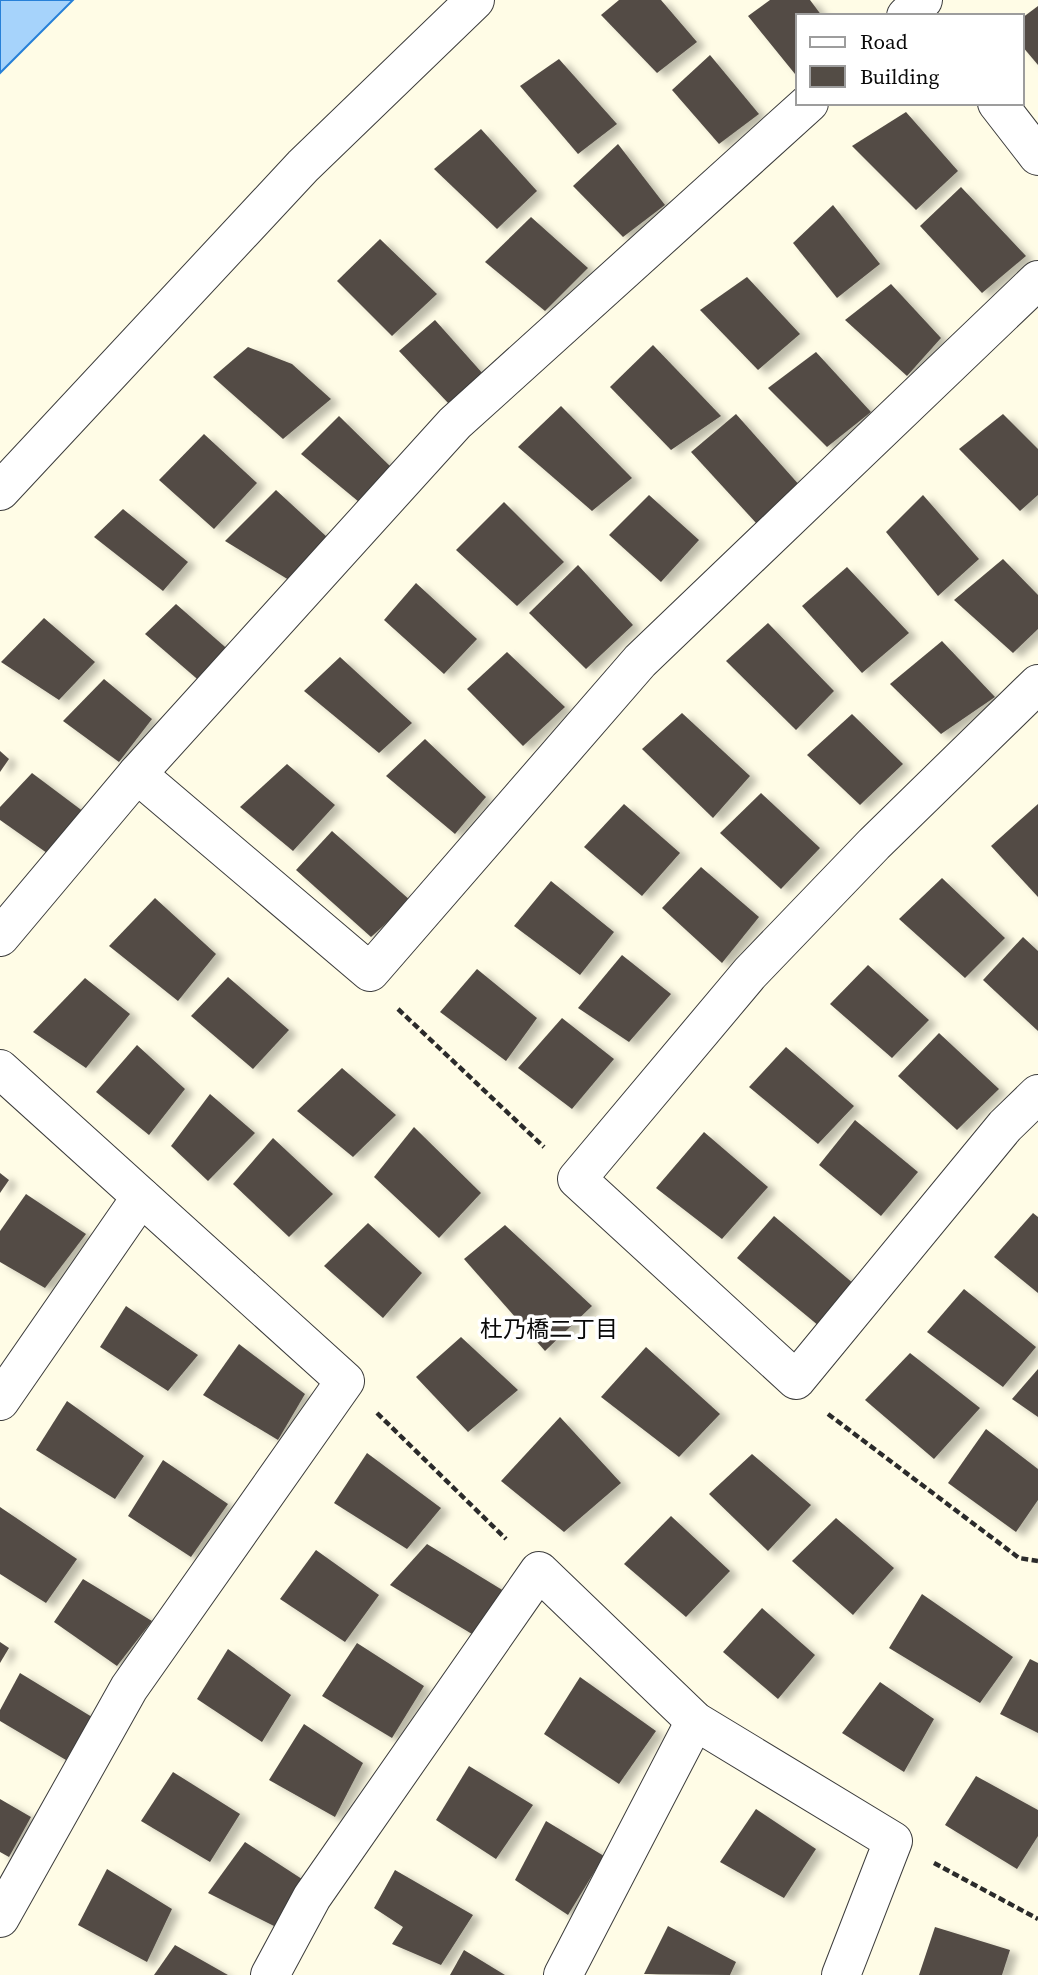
<svg xmlns="http://www.w3.org/2000/svg" width="1038" height="1975" font-family="'Source Serif 4','Noto Sans JP',serif">
<style>
.water{fill:#a6d3fb;stroke:#2780d8;stroke-width:2}
.building{fill:#534c45;filter:url(#shadow)}
.lines{fill:none;stroke-linecap:round;stroke-linejoin:round}
.minor-casing{stroke:#3c3c3c;stroke-width:40}
.path{stroke:#2b2b2b;stroke-width:4.5;stroke-dasharray:7 3.5;stroke-linecap:butt}
.minor{stroke:#fff;stroke-width:38}
.labels{text-anchor:middle;dominant-baseline:central;stroke-width:7;stroke-linejoin:round;paint-order:stroke}
.neighbourhood-label{font-size:23px;fill:#090909;stroke:#fff}
</style>
<defs>
<filter id="shadow"><feDropShadow dx="8" dy="4.5" stdDeviation="3.5" flood-color="#0004"/></filter>
</defs>
<rect width="100%" height="100%" fill="#fffce6"/>
<polygon class="water" points="0,0 73,0 0,73"/>
<g class="building">
<polygon points="619,0 661,0 697,42 657,73 601,15"/>
<polygon points="770,0 810,0 822,16 798,16 798,71 795,74 748,16"/>
<polygon points="1038,6 1038,65 1022,46 1022,18"/>
<polygon points="710,55 759,114 719,144 672,90"/>
<polygon points="559,59 617,124 578,154 520,86"/>
<polygon points="906,112 958,171 916,210 852,146"/>
<polygon points="481,129 537,191 497,229 434,169"/>
<polygon points="618,144 665,205 623,237 573,186"/>
<polygon points="961,187 1026,256 982,293 920,226"/>
<polygon points="833,205 880,264 837,298 793,243"/>
<polygon points="531,217 588,268 545,311 485,262"/>
<polygon points="380,239 437,294 392,336 337,281"/>
<polygon points="747,277 800,334 758,370 700,310"/>
<polygon points="891,284 941,338 907,376 845,320"/>
<polygon points="435,320 484,375 449,404 399,351"/>
<polygon points="653,345 721,416 671,450 610,387"/>
<polygon points="248,347 292,364 331,399 283,439 213,377"/>
<polygon points="816,352 871,412 827,447 768,388"/>
<polygon points="561,406 632,478 592,511 518,447"/>
<polygon points="736,414 801,487 757,524 691,452"/>
<polygon points="1003,414 1038,449 1038,495 1020,511 959,449"/>
<polygon points="339,416 394,470 359,502 301,454"/>
<polygon points="204,434 257,483 214,529 159,480"/>
<polygon points="276,490 327,537 289,580 225,541"/>
<polygon points="649,495 699,540 661,582 609,535"/>
<polygon points="923,495 979,559 938,596 886,532"/>
<polygon points="504,502 564,562 517,606 456,550"/>
<polygon points="123,509 188,562 163,591 94,537"/>
<polygon points="1003,559 1038,595 1038,629 1013,653 954,600"/>
<polygon points="578,565 633,625 586,669 529,613"/>
<polygon points="847,567 909,633 862,673 802,606"/>
<polygon points="416,583 477,639 444,674 384,620"/>
<polygon points="176,604 232,653 203,684 145,634"/>
<polygon points="44,618 95,662 59,700 1,662"/>
<polygon points="768,623 834,691 796,730 726,661"/>
<polygon points="942,641 995,697 941,734 890,684"/>
<polygon points="507,652 565,707 523,746 467,689"/>
<polygon points="340,657 412,723 379,753 304,691"/>
<polygon points="104,679 152,719 119,762 63,721"/>
<polygon points="682,713 750,776 713,818 642,749"/>
<polygon points="852,714 903,764 860,805 807,755"/>
<polygon points="425,739 486,797 455,834 386,776"/>
<polygon points="0,751 9,759 0,772"/>
<polygon points="287,764 335,805 293,851 240,807"/>
<polygon points="32,773 84,812 47,853 0,820 0,807"/>
<polygon points="761,793 820,848 781,889 720,833"/>
<polygon points="624,804 680,853 642,896 584,847"/>
<polygon points="1038,804 1038,897 991,846"/>
<polygon points="332,831 411,901 371,937 296,870"/>
<polygon points="701,867 759,917 722,963 662,908"/>
<polygon points="942,878 1005,938 965,978 899,919"/>
<polygon points="551,881 614,932 580,975 514,926"/>
<polygon points="155,898 216,954 178,1001 109,946"/>
<polygon points="1023,937 1038,951 1038,1031 983,980"/>
<polygon points="622,955 671,994 629,1042 578,1008"/>
<polygon points="868,965 929,1020 892,1058 830,1004"/>
<polygon points="477,969 537,1018 506,1061 440,1012"/>
<polygon points="228,977 289,1030 253,1069 191,1016"/>
<polygon points="85,978 130,1014 86,1068 33,1032"/>
<polygon points="562,1018 614,1059 572,1109 518,1068"/>
<polygon points="939,1033 999,1089 957,1130 898,1076"/>
<polygon points="137,1045 185,1089 149,1135 96,1092"/>
<polygon points="786,1047 854,1106 818,1144 749,1087"/>
<polygon points="342,1068 396,1115 353,1157 297,1111"/>
<polygon points="210,1094 255,1133 208,1181 171,1146"/>
<polygon points="855,1120 918,1172 881,1216 819,1165"/>
<polygon points="414,1127 481,1193 439,1238 374,1177"/>
<polygon points="704,1132 768,1187 722,1239 656,1188"/>
<polygon points="273,1138 333,1194 289,1237 233,1184"/>
<polygon points="0,1173 9,1180 0,1193"/>
<polygon points="26,1194 86,1234 45,1288 0,1262 0,1231"/>
<polygon points="1033,1213 1038,1217 1038,1293 994,1257"/>
<polygon points="774,1216 854,1284 819,1326 737,1258"/>
<polygon points="368,1223 422,1273 383,1318 324,1266"/>
<polygon points="505,1225 592,1306 545,1351 464,1259"/>
<polygon points="964,1289 1036,1347 1003,1387 927,1332"/>
<polygon points="126,1306 198,1355 168,1391 100,1347"/>
<polygon points="461,1337 518,1390 468,1432 416,1377"/>
<polygon points="239,1344 305,1394 278,1440 203,1395"/>
<polygon points="646,1347 720,1414 679,1457 601,1397"/>
<polygon points="910,1353 980,1408 934,1459 865,1400"/>
<polygon points="1038,1369 1038,1417 1012,1399"/>
<polygon points="67,1401 144,1456 115,1499 36,1450"/>
<polygon points="560,1417 621,1483 564,1532 501,1481"/>
<polygon points="986,1429 1038,1469 1038,1500 1016,1532 948,1483"/>
<polygon points="367,1453 441,1508 407,1549 334,1503"/>
<polygon points="752,1454 811,1505 768,1551 709,1494"/>
<polygon points="163,1460 228,1504 191,1557 128,1516"/>
<polygon points="0,1507 77,1559 46,1603 0,1574"/>
<polygon points="671,1516 730,1571 686,1617 624,1564"/>
<polygon points="836,1518 894,1568 853,1615 792,1561"/>
<polygon points="427,1544 504,1591 472,1634 390,1585"/>
<polygon points="316,1550 379,1595 345,1642 280,1599"/>
<polygon points="83,1579 152,1621 117,1666 54,1622"/>
<polygon points="922,1594 1013,1657 980,1703 889,1648"/>
<polygon points="762,1608 815,1655 778,1699 723,1652"/>
<polygon points="0,1642 9,1648 0,1663"/>
<polygon points="357,1643 424,1686 392,1738 322,1696"/>
<polygon points="228,1649 291,1695 262,1742 197,1699"/>
<polygon points="1030,1659 1038,1663 1038,1733 1000,1714"/>
<polygon points="20,1673 92,1717 66,1760 0,1721 0,1710"/>
<polygon points="580,1677 656,1731 619,1784 544,1734"/>
<polygon points="880,1682 934,1719 904,1772 842,1733"/>
<polygon points="304,1724 363,1763 335,1817 269,1780"/>
<polygon points="469,1766 533,1805 496,1859 436,1820"/>
<polygon points="173,1772 240,1814 210,1862 141,1821"/>
<polygon points="976,1776 1038,1810 1038,1836 1017,1869 945,1825"/>
<polygon points="0,1799 31,1817 9,1857 0,1852"/>
<polygon points="756,1809 816,1849 784,1898 720,1862"/>
<polygon points="546,1821 604,1856 568,1915 515,1880"/>
<polygon points="245,1842 305,1881 276,1927 208,1893"/>
<polygon points="107,1869 172,1909 147,1962 78,1925"/>
<polygon points="395,1870 473,1915 441,1965 392,1944 403,1927 374,1908"/>
<polygon points="668,1926 736,1962 730,1975 644,1974"/>
<polygon points="935,1927 1010,1950 1002,1975 919,1975"/>
<polygon points="175,1945 228,1975 154,1975"/>
<polygon points="464,1950 505,1975 450,1975"/>
</g>
<g class="lines">
<g class="minor-casing">
<g id="minor">
<polyline points="906,16 923,0"/>
<polyline points="997,103 1038,156"/>
<polyline points="0,491 303,166 475,0"/>
<polyline points="1038,684 874,844 750,973 577,1179 796,1380 1005,1126 1038,1094"/>
<polyline points="137,774 370,972 640,661 1038,280"/>
<polyline points="0,937 137,774 455,423 809,103"/>
<polyline points="0,1069 345,1381 129,1688 0,1918"/>
<polyline points="0,1401 141,1197"/>
<polyline points="270,1975 312,1897 539,1571 695,1721 893,1841 841,1975"/>
<polyline points="563,1975 695,1721"/>
</g>
</g>
<g class="path">
<polyline points="398,1009 544,1147"/>
<polyline points="377,1413 506,1539"/>
<polyline points="828,1414 1019,1558 1038,1561"/>
<polyline points="934,1863 1038,1919"/>
</g>
<use href="#minor" class="minor"/>
</g>
<g class="labels">
<g class="neighbourhood-label">
<text x="549" y="1329">杜乃橋二丁目</text>
</g>
</g>
<rect x="796" y="14" width="228" height="91" fill="#ffffff" stroke="#9d9d9d" stroke-width="2"/>
<rect x="810" y="37" width="35" height="10" fill="#ffffff" stroke="#9d9d9d" stroke-width="2"/>
<text x="860" y="49" font-size="21" fill="#090909">Road</text>
<rect x="810" y="66" width="35" height="21" fill="#534c45" stroke="#9d9d9d" stroke-width="2"/>
<text x="860" y="84" font-size="21" fill="#090909">Building</text>
</svg>
